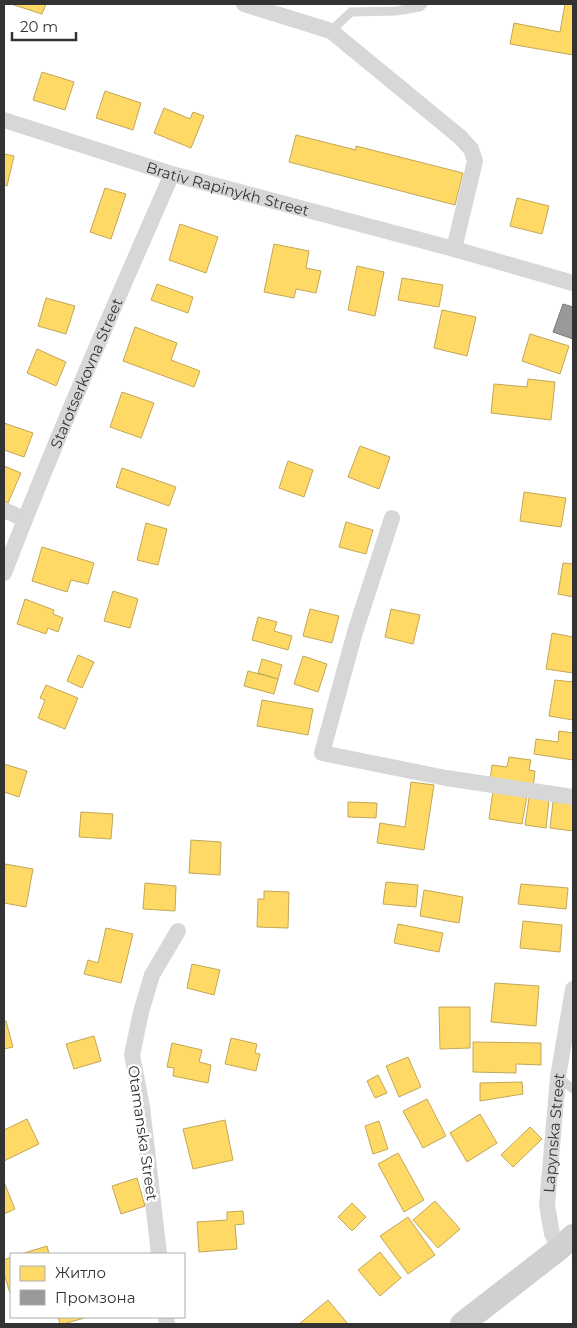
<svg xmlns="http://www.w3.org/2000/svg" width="577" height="1328" font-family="Montserrat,sans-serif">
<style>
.homes{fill:#ffd966;stroke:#c2a757}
.industry{fill:#999;stroke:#7a7a7a}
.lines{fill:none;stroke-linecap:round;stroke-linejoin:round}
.service{stroke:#d7d7d7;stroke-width:9}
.minor{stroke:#d7d7d7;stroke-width:16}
.secondary{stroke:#d0d0d0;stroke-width:24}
.labels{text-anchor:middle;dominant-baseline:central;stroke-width:5;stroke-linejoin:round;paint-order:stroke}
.street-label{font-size:15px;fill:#333;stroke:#fff}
</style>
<rect width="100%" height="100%" fill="#fff"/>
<g class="homes">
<polygon points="11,4 46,4 42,14"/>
<polygon points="565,4 573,4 573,55 510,44 514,23 560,32"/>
<polygon points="42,72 74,82 65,110 33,100"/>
<polygon points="105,91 141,103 133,130 96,118"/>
<polygon points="164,108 190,119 193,112 204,116 191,148 154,133"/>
<polygon points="296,135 356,150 356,146 463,173 455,205 289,162"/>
<polygon points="4,154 14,156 7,186 4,185"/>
<polygon points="105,188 126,194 111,239 90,232"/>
<polygon points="517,198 549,206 542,234 510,226"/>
<polygon points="180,224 218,237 206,273 169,260"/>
<polygon points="274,244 309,251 306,268 321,271 316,293 296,289 294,298 264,292"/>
<polygon points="357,266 384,272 375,316 348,310"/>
<polygon points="402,278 443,285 439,307 398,300"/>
<polygon points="157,284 193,297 188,313 151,300"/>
<polygon points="46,298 75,306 66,334 38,326"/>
<polygon points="442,310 476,317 467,356 434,348"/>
<polygon points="135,327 177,343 171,360 200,371 194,387 123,361"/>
<polygon points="530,334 569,346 560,374 522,361"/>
<polygon points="37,349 66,362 56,386 27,373"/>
<polygon points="528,379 555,382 551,420 491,413 494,384 527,387"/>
<polygon points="122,392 154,403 141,438 110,427"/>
<polygon points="4,423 33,433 24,457 4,450"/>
<polygon points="360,446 390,457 379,489 348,477"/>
<polygon points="288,461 313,470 304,497 279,488"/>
<polygon points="4,466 21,473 8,503 4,501"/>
<polygon points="122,468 176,487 169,506 116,487"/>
<polygon points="524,492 566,498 561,527 520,521"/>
<polygon points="346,522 373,530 366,554 339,547"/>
<polygon points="146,523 167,529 158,565 137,560"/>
<polygon points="42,547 94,563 88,584 71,580 67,592 32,581"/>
<polygon points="563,563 573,564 573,597 558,594"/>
<polygon points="113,591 138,599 130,628 104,621"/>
<polygon points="25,599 54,610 53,614 63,618 58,632 48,628 46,634 17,624"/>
<polygon points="310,609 339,616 332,643 303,636"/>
<polygon points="391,609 420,615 413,644 385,637"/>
<polygon points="258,617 277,622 274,631 292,636 288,650 252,640"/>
<polygon points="552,633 573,637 573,673 546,669"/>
<polygon points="78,655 94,662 82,688 67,681"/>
<polygon points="303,656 327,664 318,692 294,684"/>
<polygon points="262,659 282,665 278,679 258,673"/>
<polygon points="248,671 278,679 274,694 244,686"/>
<polygon points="555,680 573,682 573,720 549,716"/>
<polygon points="46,685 78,698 65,729 38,718 45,700 40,698"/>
<polygon points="262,700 313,709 308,735 257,726"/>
<polygon points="559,731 573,733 573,760 534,754 536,739 558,742"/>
<polygon points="509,757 531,760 529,770 535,771 533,787 490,781 492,765 507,767"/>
<polygon points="4,764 27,771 19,797 4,792"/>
<polygon points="411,782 434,785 424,850 377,843 380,823 405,827"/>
<polygon points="493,791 527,796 522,824 489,819"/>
<polygon points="529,798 549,800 546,828 525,825"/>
<polygon points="348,802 377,803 376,818 348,817"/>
<polygon points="553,802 573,803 573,831 550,828"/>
<polygon points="81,812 113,814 111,839 79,837"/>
<polygon points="191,840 221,842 220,875 189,873"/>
<polygon points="5,864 33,869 26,907 4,903 4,874"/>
<polygon points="386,882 418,885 416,907 383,904"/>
<polygon points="145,883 176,886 175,911 143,909"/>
<polygon points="521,884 568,888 566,909 518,904"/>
<polygon points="424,890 463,897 459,923 420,916"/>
<polygon points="264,891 289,892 288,928 257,927 258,899 264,899"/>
<polygon points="523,921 562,925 560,952 520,948"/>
<polygon points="398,924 443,933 439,952 394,943"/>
<polygon points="106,928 133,934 121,983 84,974 88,960 98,963"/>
<polygon points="192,964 220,970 214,995 187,988"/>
<polygon points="495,983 539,986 536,1026 491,1022"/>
<polygon points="439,1007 470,1007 470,1048 440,1049"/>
<polygon points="4,1021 6,1021 13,1047 4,1049"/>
<polygon points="94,1036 101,1061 74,1069 66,1044"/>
<polygon points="231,1038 257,1044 255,1053 260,1054 256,1071 225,1064"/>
<polygon points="473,1042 541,1043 541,1065 516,1064 516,1073 473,1072"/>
<polygon points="172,1043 202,1050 199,1062 211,1065 208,1083 173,1076 174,1068 167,1067"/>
<polygon points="408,1057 421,1087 399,1097 386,1066"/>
<polygon points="378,1075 387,1093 375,1098 367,1081"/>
<polygon points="522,1082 523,1094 480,1101 480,1083"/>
<polygon points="427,1099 446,1136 423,1148 403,1111"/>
<polygon points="480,1114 497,1143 467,1162 450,1133"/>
<polygon points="27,1119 39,1144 4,1161 4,1130"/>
<polygon points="225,1120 233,1160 193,1169 183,1129"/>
<polygon points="379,1121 388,1149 373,1154 365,1126"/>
<polygon points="530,1127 542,1139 513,1167 501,1155"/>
<polygon points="398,1153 424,1200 404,1212 378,1164"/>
<polygon points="137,1178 145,1206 121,1214 112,1186"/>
<polygon points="4,1182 15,1209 4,1214"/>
<polygon points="435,1201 460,1229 438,1248 413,1220"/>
<polygon points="352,1203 366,1217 352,1231 338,1217"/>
<polygon points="243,1211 244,1224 235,1225 237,1249 199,1252 197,1222 227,1220 227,1212"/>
<polygon points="408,1217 435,1255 408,1274 380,1236"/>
<polygon points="47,1246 49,1254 21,1254"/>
<polygon points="380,1252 401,1278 380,1296 358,1270"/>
<polygon points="11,1257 11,1292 10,1293 4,1274 4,1260"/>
<polygon points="328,1300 348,1324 299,1324"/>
<polygon points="58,1317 88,1317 63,1324 60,1324"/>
</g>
<polygon class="industry" points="563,304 573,307 573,339 553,332"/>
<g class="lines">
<g class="service">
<polyline points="331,31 351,12 396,11 420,7 423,4"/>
<polyline points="558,1077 573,1089"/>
</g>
<g class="minor">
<polyline points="244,4 331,31 460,137 471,149 475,161 454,249"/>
<path id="s1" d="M4,120L172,174L454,249L573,283"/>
<polyline points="4,510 24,519"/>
<polyline points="392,518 355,632 322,753 446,778 573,797"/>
<path id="s2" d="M4,573C56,438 114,306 172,174"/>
<path id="s3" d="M560,1248L552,1234L547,1205L558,1077L573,989"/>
<polyline points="159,1254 142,1107 132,1055 141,1012 152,975 178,931"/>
<polyline points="166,1317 167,1324"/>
</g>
<polyline class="secondary" points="462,1324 560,1248 573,1236"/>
</g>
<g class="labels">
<g class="street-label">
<text stroke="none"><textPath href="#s1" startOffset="234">Brativ Rapinykh Street</textPath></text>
<text stroke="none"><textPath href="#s2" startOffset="216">Starotserkovna Street</textPath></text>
<text transform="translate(143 1133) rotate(82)">Otamanska Street</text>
<text stroke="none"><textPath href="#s3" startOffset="118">Lapynska Street</textPath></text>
</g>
</g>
<rect width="577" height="1328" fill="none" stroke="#333333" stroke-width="10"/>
<rect x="10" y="1253" width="175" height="65" fill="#ffffff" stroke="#adadad"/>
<rect x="20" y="1266" width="25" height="15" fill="#ffd966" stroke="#adadad"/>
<text x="55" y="1278" font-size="15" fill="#333333">Житло</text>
<rect x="20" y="1290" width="25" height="15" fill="#999999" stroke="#adadad"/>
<text x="55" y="1303" font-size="15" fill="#333333">Промзона</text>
<path d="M12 32v8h64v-8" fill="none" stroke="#333333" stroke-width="2.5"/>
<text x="20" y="32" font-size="15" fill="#333333" stroke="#ffffff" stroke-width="4" paint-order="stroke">20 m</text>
</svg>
